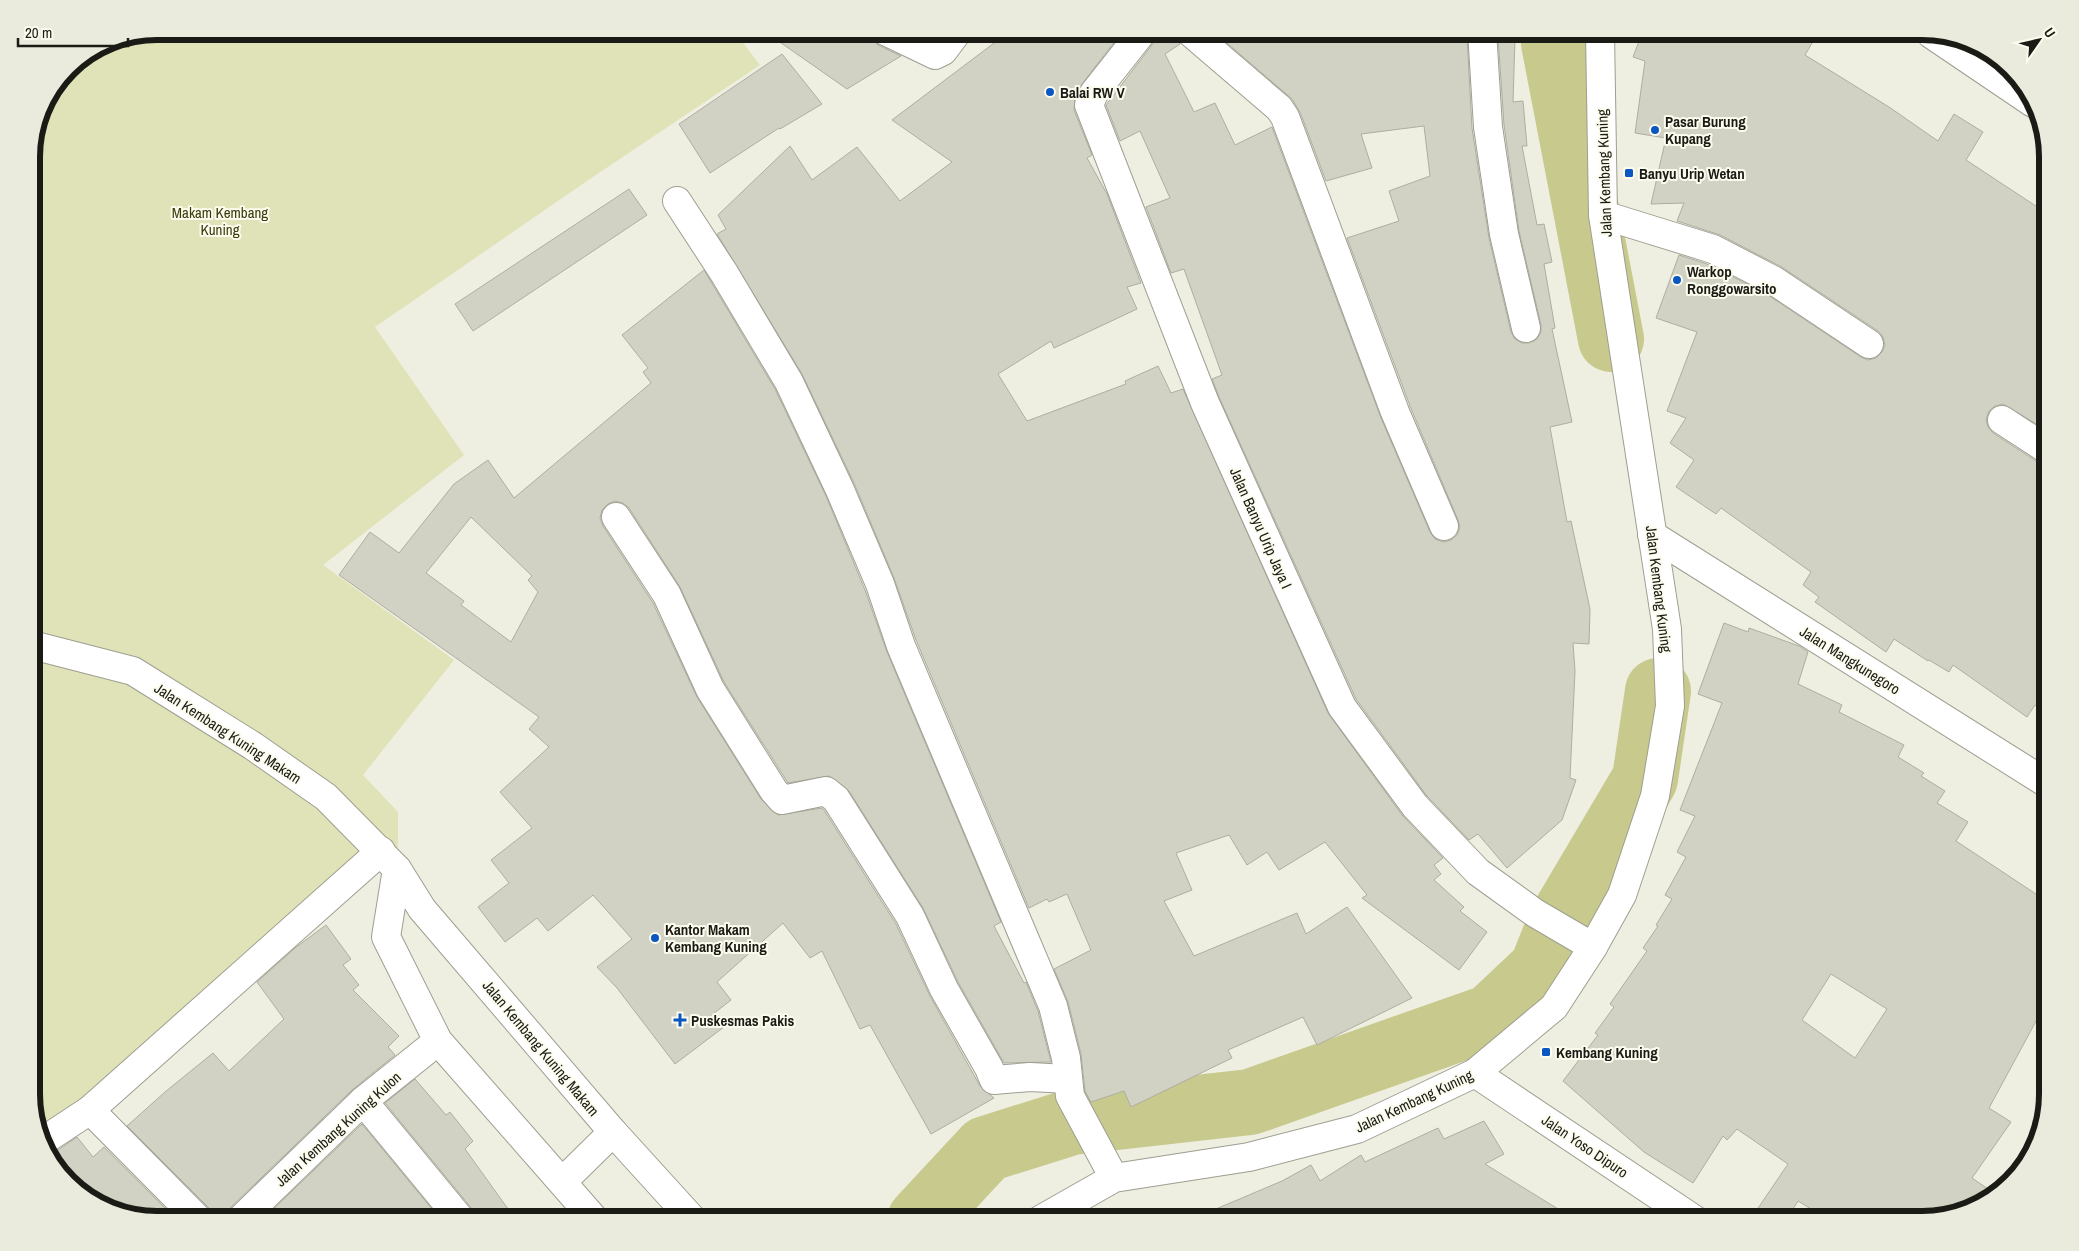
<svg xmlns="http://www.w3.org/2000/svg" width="2079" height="1251" font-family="'Archivo Narrow',sans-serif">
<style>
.green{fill:#e0e2b8}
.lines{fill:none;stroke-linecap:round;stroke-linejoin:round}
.river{stroke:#c8c98d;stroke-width:66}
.building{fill:#d2d2c4;stroke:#adaea0;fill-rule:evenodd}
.minor-casing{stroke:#9e9e91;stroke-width:30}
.minor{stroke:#fff;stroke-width:28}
.poi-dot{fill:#0b57c1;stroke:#fcfcee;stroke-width:2}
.labels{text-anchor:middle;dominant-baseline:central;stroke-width:4;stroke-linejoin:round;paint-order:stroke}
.poi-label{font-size:15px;font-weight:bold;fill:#1b1b16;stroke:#fcfcee;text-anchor:start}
.street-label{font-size:15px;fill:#1b1b16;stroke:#fcfcee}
.park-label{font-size:15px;fill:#3a3a0b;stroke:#fcfcee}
.rim{fill:none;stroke:#1b1b16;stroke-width:6}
</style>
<rect width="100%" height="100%" fill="#eeefe1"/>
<polygon class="green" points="157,31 734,31 760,65 584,183 375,327 464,455 323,565 454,660 363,775 398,812 398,849 41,1134 32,1102 32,149 41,109 68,68 109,41"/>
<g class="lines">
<g class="river">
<polyline points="1555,31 1554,43 1611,339"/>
<polyline points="920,1220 986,1149 1072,1122 1250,1102 1491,1017 1542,969 1561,921 1645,779 1658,691"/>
</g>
</g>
<g class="building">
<polygon points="764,31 870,31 872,39 878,45 901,56 847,89"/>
<polygon points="1010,31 1123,31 1082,84 1075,99 1074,110 1092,155 1087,158 1107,194 1141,283 1127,287 1137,309 1054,348 1051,341 998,374 1027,421 1126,384 1125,381 1158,366 1171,393 1183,389 1328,713 1402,815 1443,858 1434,865 1441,874 1434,880 1464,907 1460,911 1487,932 1459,970 1362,898 1367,895 1325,842 1279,870 1267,852 1247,865 1229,835 1176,853 1192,890 1164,901 1194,956 1297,913 1306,934 1347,907 1412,998 1317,1045 1303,1017 1228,1050 1232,1058 1131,1107 1124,1091 1091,1102 1085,1091 1081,1054 1068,1002 1054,969 1091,950 1067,894 1049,902 1047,899 1029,908 916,640 894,578 854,483 802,374 717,234 726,229 718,215 790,146 812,180 857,147 900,201 952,162 892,120"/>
<polygon points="1158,31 1174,31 1174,37 1180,44 1165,54 1194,112 1215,103 1235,145 1272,127 1381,418 1430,532 1435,539 1443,542 1451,540 1457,535 1460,527 1458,520 1410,406 1347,238 1399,221 1389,191 1430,176 1424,126 1361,134 1372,168 1326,181 1300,112 1292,99 1213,31 1371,31 1467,36 1472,128 1489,238 1511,332 1515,339 1522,343 1529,343 1537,339 1541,332 1541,325 1519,231 1504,125 1498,37 1515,38 1513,102 1523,101 1527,146 1522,146 1537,225 1544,224 1552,262 1544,264 1555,328 1552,329 1572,422 1550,427 1567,522 1571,521 1590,609 1589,644 1573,643 1575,671 1570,778 1576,780 1562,820 1507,868 1478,834 1469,840 1427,796 1356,699 1219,397 1212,379 1222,375 1184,269 1171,273 1146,207 1170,198 1140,131 1120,141 1106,105 1155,41"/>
<polygon points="1643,31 1819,31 1805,55 1889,107 1938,141 1954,114 1983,132 1966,160 2048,214 2048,431 2003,404 1995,406 1989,411 1986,420 1988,427 1993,433 2039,463 2048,466 2048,714 2035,705 2027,717 1953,665 1949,672 1929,660 1928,661 1894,639 1886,652 1815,602 1819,597 1803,585 1811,572 1721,508 1716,514 1676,487 1694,460 1670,443 1686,418 1667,411 1697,332 1656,318 1679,255 1707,264 1765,293 1861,357 1868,360 1876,358 1882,352 1885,345 1883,337 1878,331 1780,266 1720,235 1677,221 1684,203 1651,204 1666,138 1635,133 1645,61 1633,57"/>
<polygon points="782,54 822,104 780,129 779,128 710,173 679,124"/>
<polygon points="629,189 647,215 473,331 455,304"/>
<path d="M704,270L775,389L826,496L865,590L887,652L1001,922L994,926L1024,983L1026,982L1038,1011L1051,1062L1004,1063L958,982L923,908L849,791L829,776L788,783L724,682L680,587L629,508L623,503L615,501L608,504L602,510L600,518L603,526L653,603L697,697L761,799L778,815L822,808L824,810L896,924L930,996L980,1086L994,1098L931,1134L870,1025L860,1029L822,951L810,958L783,923L717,982L731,1000L713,1014L724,1027L675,1064L617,988L597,967L632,939L593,895L548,931L537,918L505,942L478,907L509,883L491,860L532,828L500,792L549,747L529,729L539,717L339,575L370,532L399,553L454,484L488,460L514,498L651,383L643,372L648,368L622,335ZM471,517L532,576L528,580L538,592L511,642L461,605L464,601L426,573Z"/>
<path d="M1724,623L1748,632L1749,628L1799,646L1808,652L1798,684L1842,705L1839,712L1904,745L1898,757L1924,773L1921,776L1945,791L1937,803L1968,822L1956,841L2048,902V999L1989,1108L2011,1122L1972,1178L1994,1193L1985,1203L1922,1220H1829L1798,1201L1786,1220H1750L1788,1164L1737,1129L1727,1140L1723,1136L1693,1183L1644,1152L1563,1081L1598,1035L1595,1033L1614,1007L1610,1004L1647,951L1643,948L1658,926L1656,925L1672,899L1665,895L1686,857L1677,852L1695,816L1680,810L1722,703L1698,694ZM1831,974L1887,1009L1855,1058L1802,1020Z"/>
<polygon points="326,925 351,959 343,965 359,985 353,990 399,1036 388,1047 395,1055 352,1090 229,1209 225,1220 214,1220 210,1209 127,1126 165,1092 213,1053 229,1071 284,1019 257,982 295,948"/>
<polygon points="415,1079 446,1115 450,1112 473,1141 465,1149 516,1220 476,1220 473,1210 385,1103"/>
<polygon points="1484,1121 1504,1154 1485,1164 1576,1220 1190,1220 1282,1181 1311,1165 1320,1181 1361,1155 1365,1162 1438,1128 1444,1139"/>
<polygon points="362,1124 441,1220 267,1220 265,1217"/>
<polygon points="77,1137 93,1157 104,1147 177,1220 157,1220 94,1203 48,1157"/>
</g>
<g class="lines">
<g class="minor-casing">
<g id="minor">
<polyline points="885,31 935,55 943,51 958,31"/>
<polyline points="1143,31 1094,93 1089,105 1205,403 1342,707 1415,806 1478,872 1535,913 1593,947"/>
<polyline points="1189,31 1279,108 1285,117 1395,412 1444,526"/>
<polyline points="1482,31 1488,127 1504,234 1526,328"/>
<polyline points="1931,34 2033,103"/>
<polyline points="677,201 724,273 789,382 840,490 880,584 901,646 1053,1006 1066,1058 1070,1096 1114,1178"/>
<polyline points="1603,215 1713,249 1773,280 1869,344"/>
<polyline points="2002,420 2048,450"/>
<polyline points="616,517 667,595 710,689 774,791 782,800 826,791 836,799 910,916 944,989 989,1068 994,1080 1030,1077 1068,1079"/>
<polyline points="1652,535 2048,784"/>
<polyline points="32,645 133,671 253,746 326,797 397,869 422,909 613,1132 693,1220"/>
<polyline points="397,869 386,937 438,1041 595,1220"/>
<polyline points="1475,1073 1695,1220"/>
<polyline points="363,1101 461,1220"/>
<polyline points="90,1110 199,1220"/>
<polyline points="43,1141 90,1110 381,851"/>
<polyline points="563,1181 613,1132"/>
<polyline points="240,1220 363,1101 438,1041"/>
<polyline points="1040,1220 1114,1178 1249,1157 1357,1129 1475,1073 1554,1007 1593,947 1622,895 1655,796 1670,706 1667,629 1603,215 1600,31"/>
</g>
</g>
<use href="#minor" class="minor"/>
</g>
<g class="poi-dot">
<circle cx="1050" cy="92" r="5"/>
<circle cx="1655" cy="130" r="5"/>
<rect x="1624" y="168" width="10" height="10" rx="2.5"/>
<circle cx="1677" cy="280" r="5"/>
<circle cx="655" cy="938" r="5"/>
<path d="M677.5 1012.5h5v5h5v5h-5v5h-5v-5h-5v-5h5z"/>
<rect x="1541" y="1047" width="10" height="10" rx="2.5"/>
</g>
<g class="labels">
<g class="poi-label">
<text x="1060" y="92">Balai RW V</text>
<text x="1665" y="121">Pasar Burung<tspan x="1665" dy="17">Kupang</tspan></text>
<text x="1639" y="173">Banyu Urip Wetan</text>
<text x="1687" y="271">Warkop<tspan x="1687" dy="17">Ronggowarsito</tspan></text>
<text x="665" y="929">Kantor Makam<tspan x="665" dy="17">Kembang Kuning</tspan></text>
<text x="691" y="1020">Puskesmas Pakis</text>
<text x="1556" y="1052">Kembang Kuning</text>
</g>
<g class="street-label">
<text transform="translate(1604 173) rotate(-92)">Jalan Kembang Kuning</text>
<text transform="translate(1261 528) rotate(66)">Jalan Banyu Urip Jaya I</text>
<text transform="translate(1659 589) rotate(83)">Jalan Kembang Kuning</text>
<text transform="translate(1850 660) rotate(32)">Jalan Mangkunegoro</text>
<text transform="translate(228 733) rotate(33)">Jalan Kembang Kuning Makam</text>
<text transform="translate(541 1048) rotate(50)">Jalan Kembang Kuning Makam</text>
<text transform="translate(1414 1101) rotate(-25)">Jalan Kembang Kuning</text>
<text transform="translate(338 1129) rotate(-42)">Jalan Kembang Kuning Kulon</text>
<text transform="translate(1585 1146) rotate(34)">Jalan Yoso Dipuro</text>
</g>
<g class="park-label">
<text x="220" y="212">Makam Kembang<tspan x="220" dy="17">Kuning</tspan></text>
</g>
</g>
<path d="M0 0H2079V1251H0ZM157 40H1922A117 117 0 0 1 2039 157V1094A117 117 0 0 1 1922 1211H157A117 117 0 0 1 40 1094V157A117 117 0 0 1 157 40Z" fill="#eaeadd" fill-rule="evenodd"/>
<path class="rim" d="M157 40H1922A117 117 0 0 1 2039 157V1094A117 117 0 0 1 1922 1211H157A117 117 0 0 1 40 1094V157A117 117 0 0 1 157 40Z"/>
<g transform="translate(2039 40) rotate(56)" stroke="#fcfcee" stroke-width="4" paint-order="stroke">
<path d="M0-4L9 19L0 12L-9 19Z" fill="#1b1b16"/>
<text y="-8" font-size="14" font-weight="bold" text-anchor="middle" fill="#1b1b16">U</text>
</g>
<path d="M18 38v8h110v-8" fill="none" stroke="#1b1b16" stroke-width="2.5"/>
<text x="25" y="38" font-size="15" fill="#1b1b16" stroke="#fcfcee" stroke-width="4" paint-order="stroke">20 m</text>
</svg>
